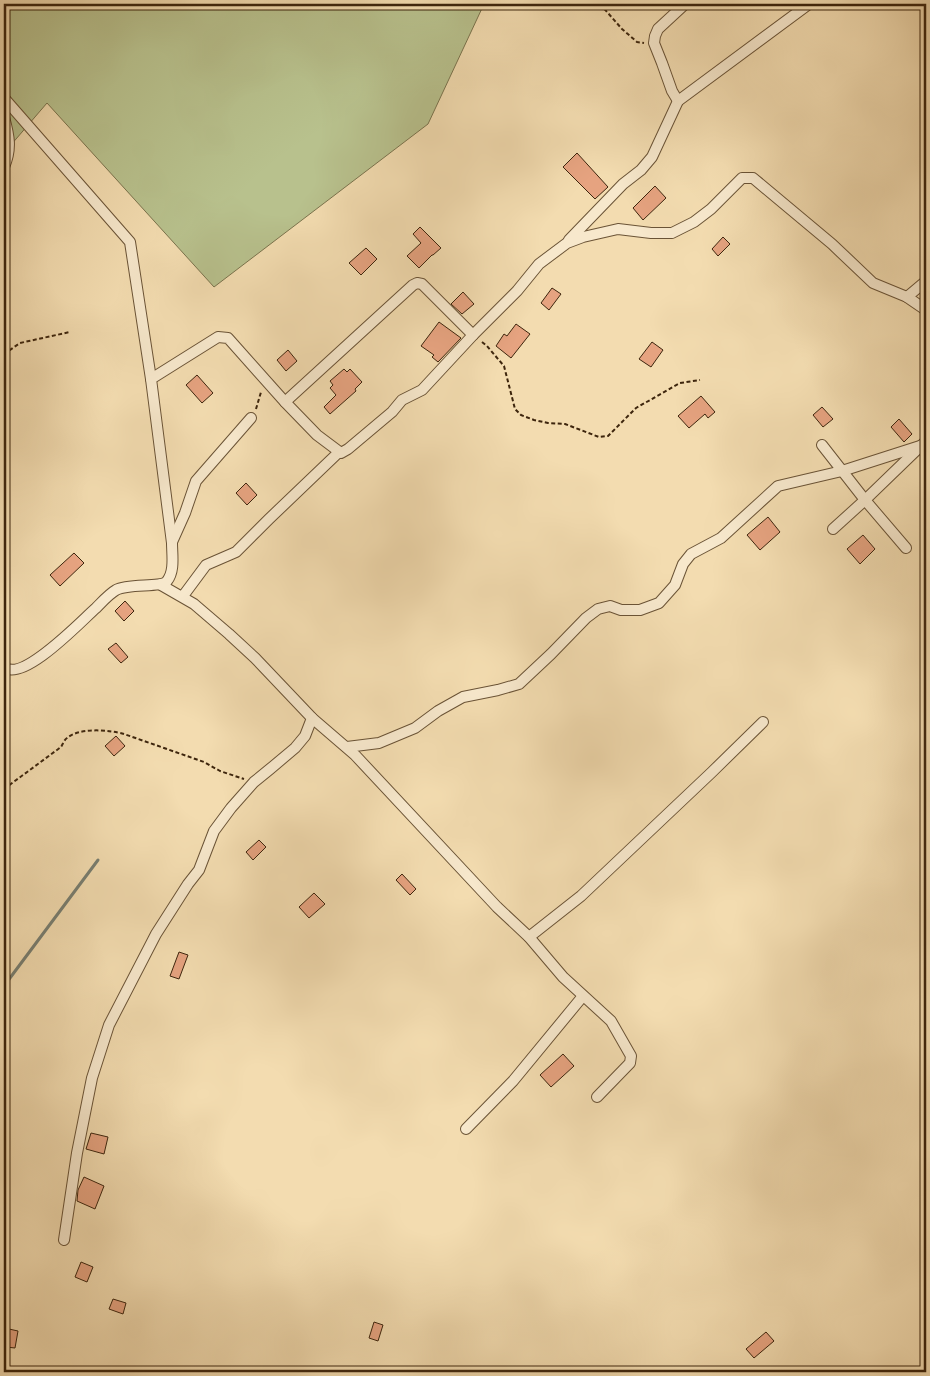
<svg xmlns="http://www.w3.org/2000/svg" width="930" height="1376" font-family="Alegreya,serif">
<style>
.green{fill:#b8c18d;stroke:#7a734d}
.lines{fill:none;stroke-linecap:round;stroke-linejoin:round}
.stream{stroke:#777e71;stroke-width:3}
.building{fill:#e6a380;stroke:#3d250d}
.minor-casing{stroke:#6a5336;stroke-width:12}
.path{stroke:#3d250d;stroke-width:2;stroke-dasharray:4 2.5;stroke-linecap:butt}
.minor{stroke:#f7e8cc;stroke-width:10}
</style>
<rect width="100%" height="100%" fill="#f3dcb0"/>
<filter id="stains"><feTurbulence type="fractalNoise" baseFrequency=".004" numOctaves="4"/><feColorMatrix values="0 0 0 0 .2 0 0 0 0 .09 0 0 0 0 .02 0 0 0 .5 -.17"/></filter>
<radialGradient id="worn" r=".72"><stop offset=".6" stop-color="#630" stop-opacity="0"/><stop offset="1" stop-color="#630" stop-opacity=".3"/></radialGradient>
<polygon class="green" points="4,4 484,4 428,124 214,287 47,103 4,153"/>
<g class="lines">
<polyline class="stream" points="4,986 98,860"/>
</g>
<g class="building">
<polygon points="577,153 608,187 595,199 563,167"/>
<polygon points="655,186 666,198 643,220 633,208"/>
<polygon points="420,227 441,248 433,255 432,255 419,268 407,256 421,243 413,234"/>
<polygon points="723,237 730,244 718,256 712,249"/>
<polygon points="366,248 377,259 361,275 349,263"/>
<polygon points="552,288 561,294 549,310 541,303"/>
<polygon points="463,292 474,304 462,314 451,304"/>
<polygon points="439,322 461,338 438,362 432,357 434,355 421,346"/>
<polygon points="516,324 530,334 511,358 496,346 504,334 507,336"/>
<polygon points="652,342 663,350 651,367 639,359"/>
<polygon points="288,350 297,361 286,371 277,360"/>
<polygon points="344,369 347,372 350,369 362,382 355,389 356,391 330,414 324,407 336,395 330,388 333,385 330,381"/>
<polygon points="197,375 213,393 202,403 186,385"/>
<polygon points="701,396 715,412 708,418 705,414 689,428 678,416"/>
<polygon points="822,407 833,419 823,427 813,415"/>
<polygon points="899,419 912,434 904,442 891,427"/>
<polygon points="246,483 257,495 247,505 236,493"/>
<polygon points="768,517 780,532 760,550 747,535"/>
<polygon points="863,535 875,549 860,564 847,549"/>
<polygon points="74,553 84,563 60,586 50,575"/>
<polygon points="125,601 134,611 124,621 115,611"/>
<polygon points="116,643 128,657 121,663 108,649"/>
<polygon points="116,736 125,746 114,756 105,746"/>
<polygon points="259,840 266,847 253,860 246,852"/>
<polygon points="402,874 416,889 410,895 396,880"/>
<polygon points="314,893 325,904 309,918 299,907"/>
<polygon points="179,952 188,955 179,979 170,976"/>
<polygon points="563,1054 574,1066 551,1087 540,1075"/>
<polygon points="91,1133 108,1137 104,1154 86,1149"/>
<polygon points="84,1177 104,1186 95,1209 77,1201 78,1190"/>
<polygon points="81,1262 93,1267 87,1282 75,1277"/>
<polygon points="113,1299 126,1303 123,1314 109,1309"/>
<polygon points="374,1322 383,1325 378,1341 369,1338"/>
<polygon points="9,1329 18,1331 15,1348 6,1347"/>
<polygon points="766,1332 774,1341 754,1358 746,1349"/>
</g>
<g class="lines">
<g class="minor-casing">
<g id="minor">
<polyline points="4,98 130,242 151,379"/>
<polyline points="678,101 672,91 662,63 654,43 655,36 658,29 685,4"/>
<path d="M4,117C9,135 12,149 4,167"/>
<polyline points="569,240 623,184 641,170 652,157 678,101 809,4"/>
<polyline points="907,297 926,281"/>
<polyline points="285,402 413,285 417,283 422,284 473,335"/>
<polyline points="822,445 865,500 906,548"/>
<polyline points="833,529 865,500 926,441"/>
<polyline points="172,542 185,513 196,481 251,418"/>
<polyline points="161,585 194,604 229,634 255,658 312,718 355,755 497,907 529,937 563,977 611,1021 631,1056 630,1063 597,1097"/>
<polyline points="183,596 206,565 236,552 269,519 339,452"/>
<path d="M4,667C23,683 81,621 96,608C102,602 109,594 116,590C129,583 162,588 167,581C175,571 172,555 172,543L151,379L218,337L228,338L285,402L317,435L341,453L348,449L392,412L402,400L422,390L473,335L517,291L539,264L567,243L583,237L618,229L651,233H672L694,222L711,209L742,178H753L832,244L873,283L907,297L926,310"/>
<polyline points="347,747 379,743 415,728 438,711 463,697 498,690 519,684 551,654 586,618 598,609 610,606 621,610 640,610 659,603 675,585 683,564 691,554 721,538 778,486 842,471 920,446 926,452"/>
<polyline points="529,937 581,896 712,772 763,722"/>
<polyline points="466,1129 513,1081 583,996"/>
<polyline points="64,1240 77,1153 92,1078 109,1025 156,934 188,884 199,870 214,831 231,808 254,782 270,769 295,748 305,736 312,718"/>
</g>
</g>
<g class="path">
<polyline points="600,4 622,29 637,42 644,43"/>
<polyline points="482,342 487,346 504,366 515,409 521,415 534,420 548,423 565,424 599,437 608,436 636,408 680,383 700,380"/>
<polyline points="4,354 20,343 70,332"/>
<polyline points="256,409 261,392"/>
<path d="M4,789L61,747C63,744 64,740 67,738C80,727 110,730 124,734L204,762L220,771L244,779"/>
</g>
<use href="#minor" class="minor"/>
</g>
<rect width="930" height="1376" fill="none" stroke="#f3dcb0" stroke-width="20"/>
<rect x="5" y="5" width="920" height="1366" fill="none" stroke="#3d250d" stroke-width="2.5"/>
<rect x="10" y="10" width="910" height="1356" fill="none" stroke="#3d250d"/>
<rect width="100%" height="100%" filter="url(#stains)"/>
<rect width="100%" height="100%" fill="url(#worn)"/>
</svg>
